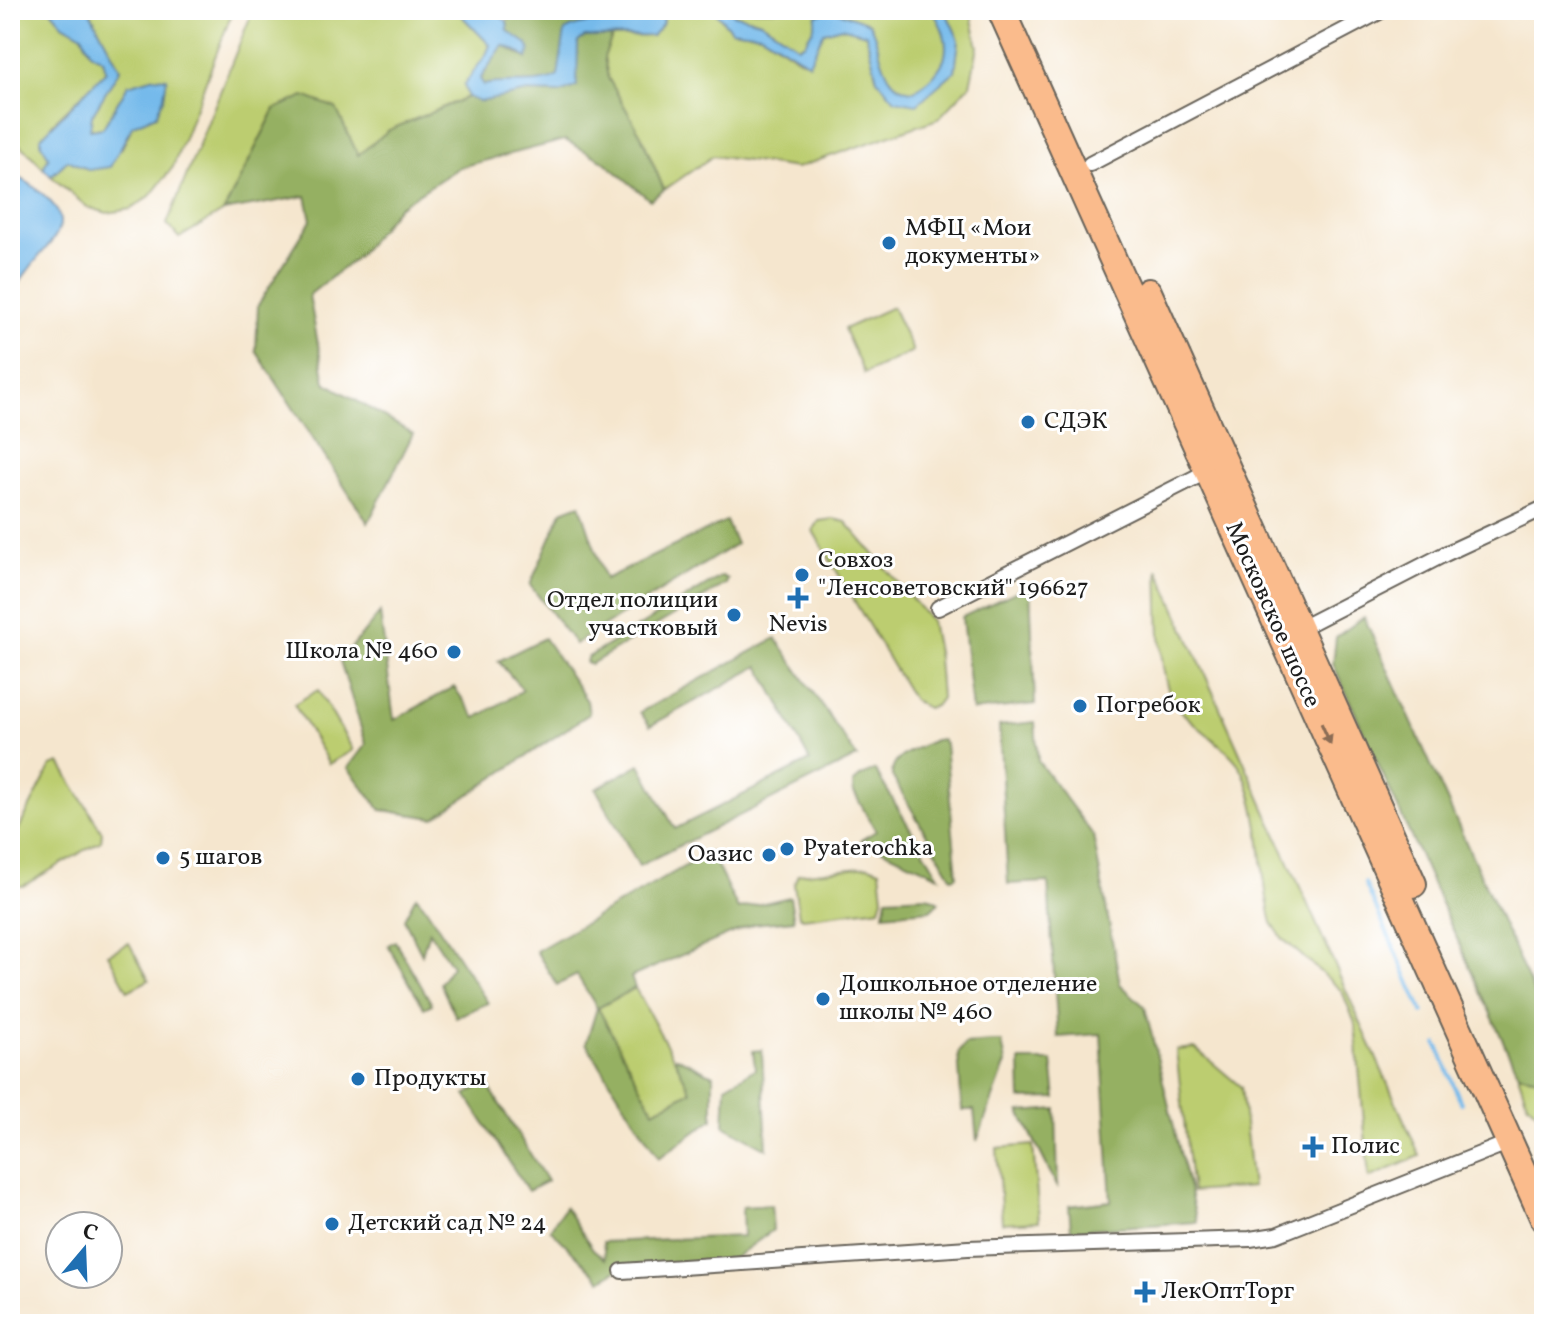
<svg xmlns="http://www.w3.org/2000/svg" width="1554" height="1334" font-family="Vollkorn,serif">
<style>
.green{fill:#bccd70;stroke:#6c7446;stroke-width:2}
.forest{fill:#95b062;stroke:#58663f;stroke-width:2}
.water{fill:#74baeb;stroke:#486b84;stroke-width:2}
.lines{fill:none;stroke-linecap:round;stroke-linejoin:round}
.stream{stroke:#74baeb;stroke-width:4}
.street-casing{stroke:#68635a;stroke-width:18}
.highway-casing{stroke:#68635a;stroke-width:30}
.street{stroke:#fff;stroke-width:14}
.highway{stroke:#fabb8c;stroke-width:26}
.oneway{fill:#8b6c54}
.poi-dot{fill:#1f6fb2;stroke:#fff;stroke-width:3}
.labels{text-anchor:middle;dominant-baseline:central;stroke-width:6;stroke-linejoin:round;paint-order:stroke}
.poi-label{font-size:24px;fill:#1c1c1c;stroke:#fff;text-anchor:start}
.street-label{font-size:24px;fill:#1c1c1c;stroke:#fff}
</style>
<rect width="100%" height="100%" fill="#fff"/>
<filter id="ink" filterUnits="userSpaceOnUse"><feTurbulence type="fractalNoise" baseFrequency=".0125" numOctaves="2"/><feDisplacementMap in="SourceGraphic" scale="16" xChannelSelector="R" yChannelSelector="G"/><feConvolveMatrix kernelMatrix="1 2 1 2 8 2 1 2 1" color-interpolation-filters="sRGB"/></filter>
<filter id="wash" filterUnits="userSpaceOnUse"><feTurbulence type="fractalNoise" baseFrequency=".006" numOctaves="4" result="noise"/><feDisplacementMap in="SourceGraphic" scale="32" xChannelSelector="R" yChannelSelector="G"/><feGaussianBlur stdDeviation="1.8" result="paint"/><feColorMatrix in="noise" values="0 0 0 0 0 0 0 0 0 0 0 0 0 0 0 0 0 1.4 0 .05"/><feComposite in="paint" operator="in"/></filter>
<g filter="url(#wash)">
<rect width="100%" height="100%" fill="#f5e6ce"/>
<g class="green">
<polygon points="10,10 51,10 63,24 82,35 91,53 103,59 106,72 52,124 46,149 49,157 43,168 24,148 10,139"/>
<polygon points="89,10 233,10 173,167 150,196 131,209 107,213 87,207 51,176 68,160 89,170 122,148 133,125 156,115 128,85 103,128 89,130 92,115 120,69"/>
<polygon points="253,10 456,10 490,45 486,55 464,85 468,97 389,130 358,156 275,109 224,211 179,238 167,224"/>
<polygon points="666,10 714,10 731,30 761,34 799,59 809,62 824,32 841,27 866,34 877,79 916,103 955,71 959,40 945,10 970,10 978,47 970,85 938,119 796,168 713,156 664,190 641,135 608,78 604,57 612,37 652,36 662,25"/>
<path d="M729,10H932C939,20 947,31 948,44C949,60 928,88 912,91C903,92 897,86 891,80C880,69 878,38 869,23L833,10L813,29L804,44L798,46L760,21L733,14Z"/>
<polygon points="892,307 913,351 864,374 844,329"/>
<polygon points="833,519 846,522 931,621 938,658 941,698 935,706 927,708 913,700 813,531 819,521"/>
<path d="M1158,569L1420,1156L1369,1178L1355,1023L1342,991L1283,939L1272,923C1259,874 1264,819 1243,772C1234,751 1193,726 1177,707C1156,682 1160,603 1158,569Z"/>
<polygon points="318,690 353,750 329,764 294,704"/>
<polygon points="60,763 102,832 101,841 23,886 10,885 10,846 51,766"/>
<polygon points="869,866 880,870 883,898 880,908 803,918 799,916 794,884 798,874"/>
<polygon points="129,943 149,980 128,991 108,954"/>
<polygon points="635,988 692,1091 654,1111 597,1008"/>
<polygon points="1195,1048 1241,1087 1252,1187 1192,1192 1176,1050"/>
<polygon points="1518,1074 1544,1079 1544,1119 1527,1102"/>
<polygon points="1033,1145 1039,1221 1002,1223 997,1148"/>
</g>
<g class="forest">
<path d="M512,10H648L646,18C627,26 606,23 586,21L564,40L563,56L558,76C540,87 506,80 484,85L480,80L503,45L526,58L516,38L508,31L507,21Z"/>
<polygon points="585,37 612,37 604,57 608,78 641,135 664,190 650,200 602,160 565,140 460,167 398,207 356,258 309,295 325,382 413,434 368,523 256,351 258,305 311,220 306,196 224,211 275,109 304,96 336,108 358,155 389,130 468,97 479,102 528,92 560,93 577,58 578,42"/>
<polygon points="580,504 605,579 726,521 736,544 575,644 530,585 562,511"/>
<polygon points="722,576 728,579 726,584 591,664 586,663 587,658"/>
<polygon points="1030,585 1035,704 972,711 962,617"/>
<polygon points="380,613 394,720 454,687 476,718 523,690 498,661 544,638 587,701 589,714 434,818 381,810 348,768 366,744 340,661"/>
<polygon points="1364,617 1544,1015 1544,1079 1518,1074 1333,664 1336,637"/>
<polygon points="776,638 857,757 639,866 596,789 640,764 675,829 810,761 759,666 650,726 640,712"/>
<polygon points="1035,722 1038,761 1093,835 1120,984 1145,1007 1197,1222 1071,1230 1069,1206 1111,1201 1101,1034 1058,1037 1048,882 1008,884 999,726"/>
<path d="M942,739L945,744L957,876L952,878L892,776C890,755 919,748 935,740Z"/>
<polygon points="875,770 939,876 861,840 876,831 853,791 853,783 861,776"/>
<polygon points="710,852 738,909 790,897 794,920 753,924 631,977 635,988 598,1008 654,1111 691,1091 675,1060 676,1057 713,1075 713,1119 659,1158 586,1043 597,1008 577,975 557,985 536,951"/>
<polygon points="416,896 424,905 488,1003 456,1017 440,983 452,966 429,931 422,954 404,919"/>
<polygon points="927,896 939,902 930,910 884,914 887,898"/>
<polygon points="395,941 432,1004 424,1008 388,945"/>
<polygon points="993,1042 1002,1042 1006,1063 977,1141 974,1110 962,1110 958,1053 965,1044"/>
<polygon points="762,1050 767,1149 724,1125 726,1086 755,1069 753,1051"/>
<polygon points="1020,1061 1052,1061 1056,1098 1021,1099"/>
<polygon points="486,1082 547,1181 528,1191 466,1095"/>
<polygon points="1056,1109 1058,1188 1020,1112"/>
<polygon points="771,1205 773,1230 730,1261 619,1269 601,1280 550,1229 565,1207 593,1249 605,1259 603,1242 743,1236 742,1207"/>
</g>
<g class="water">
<polygon points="51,10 89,10 120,69 92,115 90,130 103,128 128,85 155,77 167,78 164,97 156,115 133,125 110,167 89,170 68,160 51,176 43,168 49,157 41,144 41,137 106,71 103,59 91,53 82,35 63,24"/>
<path d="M456,10H490L507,21L508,31L527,44L530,51L527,58L517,51L503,45L480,79L484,85C506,80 541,87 558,76L565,31C593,14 618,31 646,18L648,10H666L662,25L652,36L585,37L578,42L577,86L560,93L528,92L479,102L468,97L464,85L486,55L490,45Z"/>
<path d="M714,10H729L733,14L760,21L798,46L804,44L813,29L817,15L833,10L869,23C883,46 879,89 914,91C950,68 955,45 932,10H945L959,40L955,71L917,104L895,100L877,79L866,34L841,27L824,32L809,63L761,34L731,30Z"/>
<path d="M12,175C28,181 37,188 49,200C73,225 53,239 37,259C27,271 19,283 10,296V176Z"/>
</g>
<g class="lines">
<g class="stream">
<polyline points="1365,883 1423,1013"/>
<polyline points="1437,1044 1461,1103"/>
</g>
</g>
</g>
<g filter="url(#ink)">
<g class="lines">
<g class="street-casing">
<g id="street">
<polyline points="1090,164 1383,10"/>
<polyline points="938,608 1214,468"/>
<polyline points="1293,632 1445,554 1544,508"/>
<polyline points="622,1271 968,1248 1250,1239 1276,1235 1510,1142"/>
</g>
</g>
<g class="highway-casing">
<g id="highway">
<polyline points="1001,10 1544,1219"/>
<polyline points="1148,292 1413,884"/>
</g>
</g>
<use href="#street" class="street"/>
<use href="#highway" class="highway"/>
</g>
<defs><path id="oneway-solid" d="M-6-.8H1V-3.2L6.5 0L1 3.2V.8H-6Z" transform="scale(2)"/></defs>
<use class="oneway" href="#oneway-solid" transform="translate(1326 734) rotate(66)"/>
</g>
<g class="poi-dot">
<circle cx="889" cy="243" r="8"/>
<circle cx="1028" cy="422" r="8"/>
<circle cx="802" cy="575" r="8"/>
<path d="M794 586h8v8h8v8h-8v8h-8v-8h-8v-8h8z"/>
<circle cx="734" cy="615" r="8"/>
<circle cx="454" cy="652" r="8"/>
<circle cx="1080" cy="706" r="8"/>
<circle cx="787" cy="849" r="8"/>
<circle cx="769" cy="855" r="8"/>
<circle cx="163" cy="858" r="8"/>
<circle cx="823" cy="999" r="8"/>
<circle cx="358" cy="1079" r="8"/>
<path d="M1309 1135h8v8h8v8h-8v8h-8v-8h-8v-8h8z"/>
<circle cx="332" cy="1224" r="8"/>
<path d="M1141 1280h8v8h8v8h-8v8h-8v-8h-8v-8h8z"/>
</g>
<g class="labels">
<g class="poi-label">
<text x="905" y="229">МФЦ «Мои<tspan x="905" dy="28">документы»</tspan></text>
<text x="1044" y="422">СДЭК</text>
<text x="818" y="561">Совхоз<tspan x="818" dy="28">"Ленсоветовский" 196627</tspan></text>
<text x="718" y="601" text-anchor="end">Отдел полиции<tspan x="718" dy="28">участковый</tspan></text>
<text x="798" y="625" text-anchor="middle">Nevis</text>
<text x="438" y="652" text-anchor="end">Школа № 460</text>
<text x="1096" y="706">Погребок</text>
<text x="803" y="849">Pyaterochka</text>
<text x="753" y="855" text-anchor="end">Оазис</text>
<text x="179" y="858">5 шагов</text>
<text x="839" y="985">Дошкольное отделение<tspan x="839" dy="28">школы № 460</tspan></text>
<text x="374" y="1079">Продукты</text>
<text x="1331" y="1147">Полис</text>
<text x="348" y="1224">Детский сад № 24</text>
<text x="1161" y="1292">ЛекОптТорг</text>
</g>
<g class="street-label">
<text transform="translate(1272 615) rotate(66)">Московское шоссе</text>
</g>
</g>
<rect width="1554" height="1334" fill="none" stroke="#fff" stroke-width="40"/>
<g transform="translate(84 1250) rotate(19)"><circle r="38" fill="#ffffff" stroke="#a4a4a4" stroke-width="2"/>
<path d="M0-6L14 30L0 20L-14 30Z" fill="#1f6fb2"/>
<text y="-12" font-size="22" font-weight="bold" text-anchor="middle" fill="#1c1c1c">С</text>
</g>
</svg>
